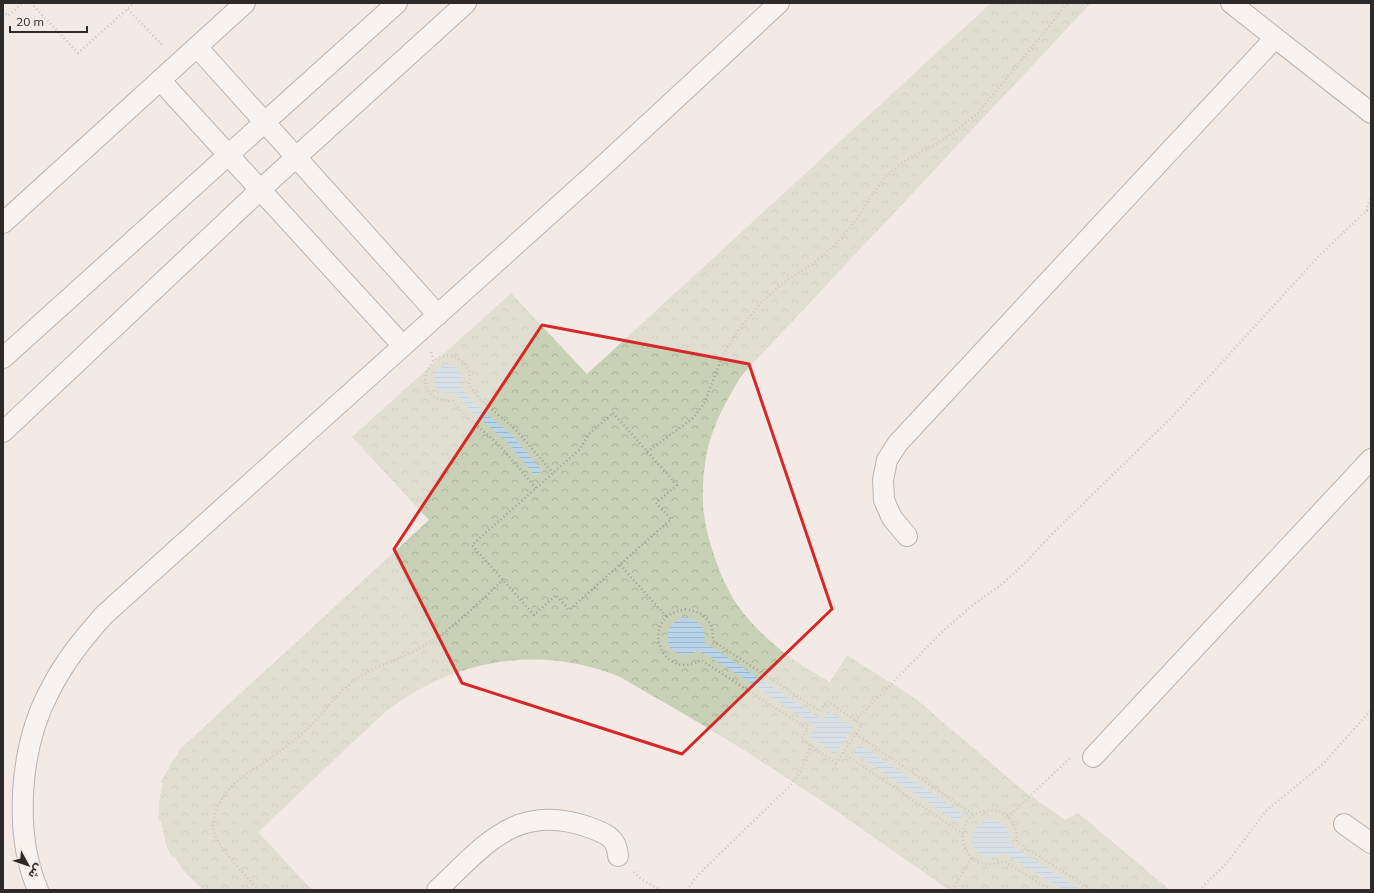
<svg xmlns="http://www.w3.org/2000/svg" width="1374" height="893" font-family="Mulish,'Noto Sans Arabic',sans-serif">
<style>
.park{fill:url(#park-crowns)}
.water{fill:url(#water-rules)}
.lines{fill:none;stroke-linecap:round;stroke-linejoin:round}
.minor-casing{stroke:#79716e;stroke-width:22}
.path{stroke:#a49d9a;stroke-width:2.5;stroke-dasharray:1 3;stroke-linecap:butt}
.minor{stroke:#fff;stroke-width:20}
.marked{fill:none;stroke:#d62828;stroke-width:3;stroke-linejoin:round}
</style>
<defs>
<pattern id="park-crowns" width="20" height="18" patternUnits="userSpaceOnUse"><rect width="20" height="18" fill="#c8d1b5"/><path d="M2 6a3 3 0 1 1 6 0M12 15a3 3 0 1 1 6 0" fill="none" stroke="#acb49c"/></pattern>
<pattern id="water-rules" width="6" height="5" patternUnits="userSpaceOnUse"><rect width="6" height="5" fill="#b9d4e9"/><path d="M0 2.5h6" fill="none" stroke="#9fb6c8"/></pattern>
</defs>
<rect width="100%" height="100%" fill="#f3eae6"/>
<path class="park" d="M991,3H1091L742,375C727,399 713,424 707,452C704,468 702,487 703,503C704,533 719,574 734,600C743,614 756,628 768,639C787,657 808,669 830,682L847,655L916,699L1020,788L1065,820L1078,813L1170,890H949L822,801L739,747L691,718L620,677C540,644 453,659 385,712L258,832L312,890H203C193,880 181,871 175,856L172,857L166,845L161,821L158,820L160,795L163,783L161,782L172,762L179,753L178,751L429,520L352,437L511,293L587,374Z"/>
<g class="water">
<path d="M446,365C458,366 465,375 460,387L474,403L513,436L542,471L535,476L506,441L469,409L454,392C433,397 426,373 446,365Z"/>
<path d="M684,617C698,619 707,627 704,642L822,720L828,711L853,727L835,754L811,737L817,727L754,685L699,650C668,668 654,627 684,617Z"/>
<polygon points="859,745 963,814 957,822 854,753"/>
<path d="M989,820C1002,821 1012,829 1009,844L1081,890H1064L1004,853C976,871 957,829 989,820Z"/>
</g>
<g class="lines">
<g class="minor-casing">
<g id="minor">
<polyline points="1231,3 1371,113"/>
<polyline points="197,47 438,315"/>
<polyline points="160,80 403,346"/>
<polyline points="3,223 245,3"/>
<polyline points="3,358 397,3"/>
<polyline points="3,432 260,190 466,3"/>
<polyline points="907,536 892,518 884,500 883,480 887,460 898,443 1275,38"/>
<polyline points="1093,757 1371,459"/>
<polyline points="1344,824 1371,843"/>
<path d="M38,890C13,832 20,747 49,692C64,662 82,640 104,615L603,166L779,3"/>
<path d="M437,890C486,844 517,801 591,828C607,834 617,838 618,856"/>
</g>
</g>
<g class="path">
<polyline points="31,3 78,53 134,3"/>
<polyline points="128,9 163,46"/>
<polyline points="3,11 8,16 22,3"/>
<polyline points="1366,211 1371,197"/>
<polyline points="431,352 434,361"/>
<polygon points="613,413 677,485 656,503 671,519 569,610 556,595 534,615 472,545 580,449 589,434"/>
<polyline points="647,452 692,419 704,404 722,357 737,332 761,303 783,283 811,265 834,246 857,219 871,196 886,176 906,160 935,145 957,130 978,113 1068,3"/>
<path d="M536,488L499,445L461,411L453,401C403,402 430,338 460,360C469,367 471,375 469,386L479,398L516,430L553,473"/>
<polyline points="620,565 667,617"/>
<path d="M685,609C705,612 713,621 713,641L820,711L827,701L862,725L836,763L801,739L808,729L701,660C696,663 690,665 683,665C660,663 649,631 668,616C673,612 679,611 685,609Z"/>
<polyline points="855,721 943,631 974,604 1001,585 1025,563 1054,532 1173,416 1317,258 1366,211 1371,209"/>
<polyline points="856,734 974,815"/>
<polyline points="843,753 963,834"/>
<polyline points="1008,817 1070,758"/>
<polyline points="634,872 641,879 660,890"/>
<path d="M259,890C246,876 212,843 213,825C215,803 230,785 247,773C254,769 261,765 268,760C281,751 294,741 306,730C322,716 334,696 352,682C373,666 403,659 427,644C455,627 479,602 503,580"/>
<polyline points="687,890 694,880 706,867 790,786 801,771 811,745"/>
<polyline points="952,890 972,858"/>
<path d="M1050,890L1004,861C958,879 949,815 985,811C991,810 997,810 1003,813C1014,820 1017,830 1017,842L1092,890"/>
<polyline points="1199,890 1226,864 1266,811 1323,764 1371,710"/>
</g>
<use href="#minor" class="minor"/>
</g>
<path d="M0 0H1374V893H0ZM542,325L749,364L832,609L682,754L462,683L394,549Z" fill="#f3eae6" fill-opacity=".55" fill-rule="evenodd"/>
<path class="marked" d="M542,325L749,364L832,609L682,754L462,683L394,549Z"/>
<rect width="1374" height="893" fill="none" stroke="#2e2a29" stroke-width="8"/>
<g transform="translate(28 865) rotate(130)" stroke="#f3eae6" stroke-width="3" paint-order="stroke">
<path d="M0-3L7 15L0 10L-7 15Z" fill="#2e2a29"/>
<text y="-6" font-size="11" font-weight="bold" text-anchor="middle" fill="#2e2a29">ش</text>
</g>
<path d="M10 26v6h77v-6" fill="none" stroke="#2e2a29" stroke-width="2"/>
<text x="16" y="26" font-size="12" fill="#2e2a29" stroke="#f3eae6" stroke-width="3" paint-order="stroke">20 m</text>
</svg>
